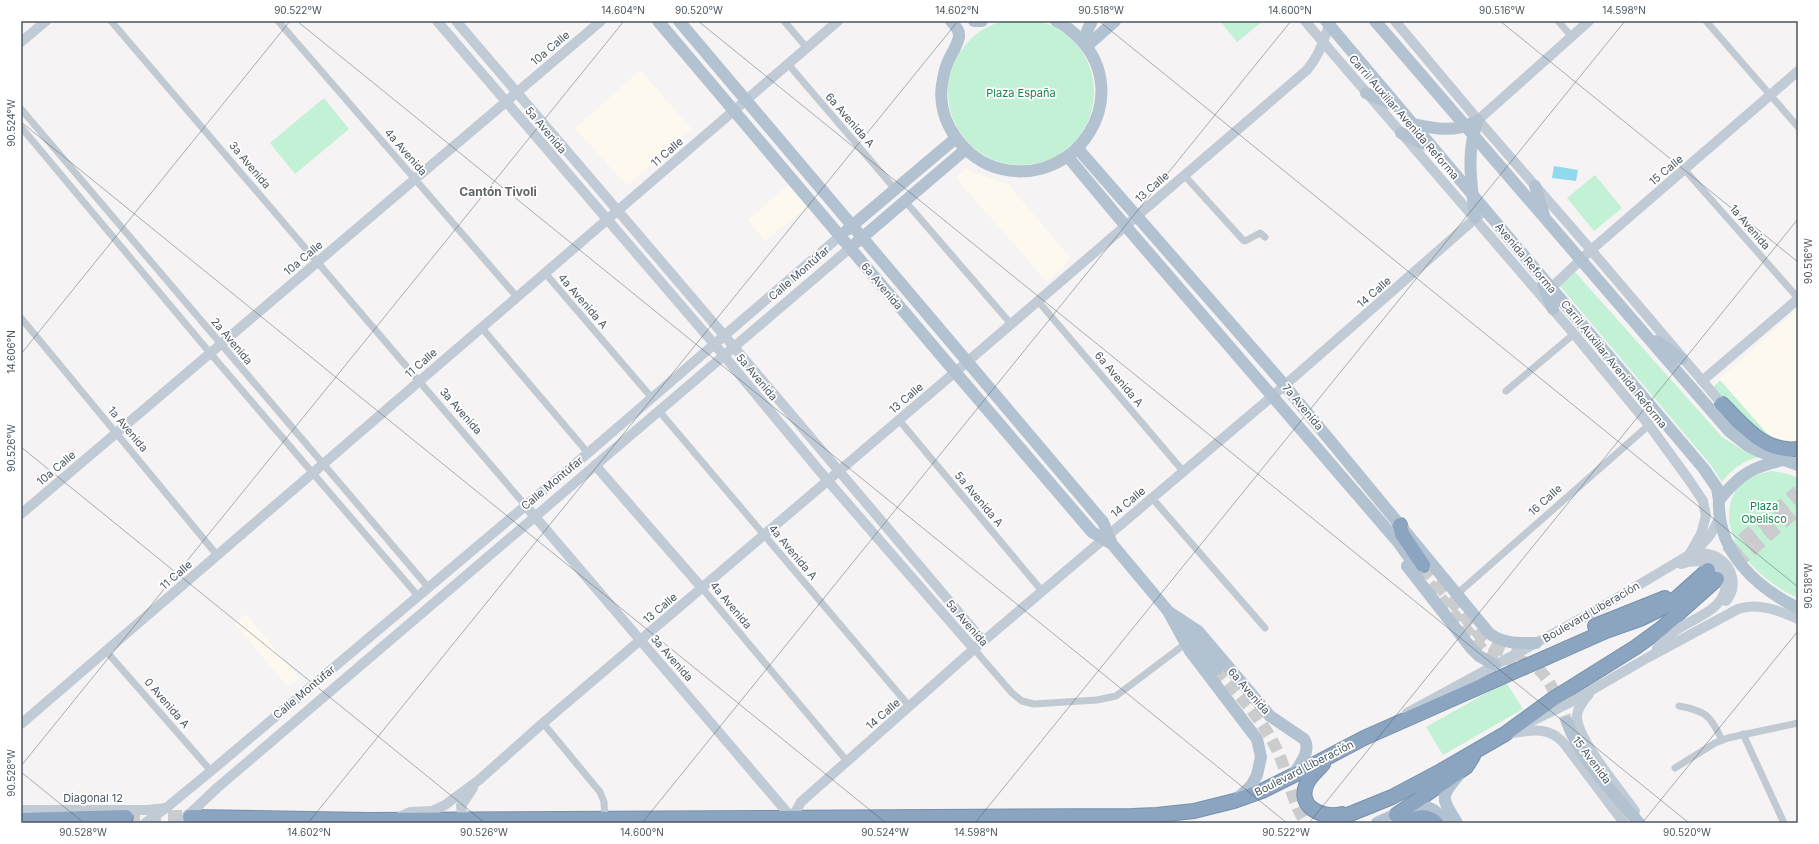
<svg xmlns="http://www.w3.org/2000/svg" width="1819" height="844" font-family="Inter,sans-serif">
<style>
.commercial{fill:#fdf9ef}
.green{fill:#c3f1d5}
.water{fill:#90daee}
.lines{fill:none;stroke-linecap:round;stroke-linejoin:round}
.primary-tunnel{stroke:#caccce;stroke-width:12;stroke-dasharray:12 6;stroke-linecap:butt}
.highway-tunnel{stroke:#caccce;stroke-width:14;stroke-dasharray:14 7;stroke-linecap:butt}
.highway-casing{stroke:#7690ad;stroke-width:16}
.street{stroke:#c1cad2;stroke-width:7}
.secondary{stroke:#c1cbd6;stroke-width:10}
.primary{stroke:#b3c2d1;stroke-width:12}
.highway{stroke:#8ba5c1;stroke-width:14}
.ticks{fill:none;stroke:#4a5661;stroke-width:1;stroke-opacity:0.45}
.labels{text-anchor:middle;dominant-baseline:central;stroke-width:3.5;stroke-linejoin:round;paint-order:stroke}
.street-label{font-size:11px;fill:#4a5661;stroke:#fff}
.park-label{font-size:11px;fill:#17864f;stroke:#fff}
.neighbourhood-label{font-size:12px;font-weight:bold;fill:#5f6368;stroke:#fff}
.neatline{fill:none;stroke:#4a5661;stroke-width:1.5}
.ticks-label{font-size:10px;text-anchor:middle;fill:#4a5661}
</style>
<rect width="100%" height="100%" fill="#f5f3f3"/>
<g class="commercial">
<polygon points="640,70 692,129 627,186 575,128"/>
<polygon points="967,168 973,172 1008,184 1071,259 1047,282 956,178"/>
<polygon points="788,185 807,207 765,241 748,220"/>
<polygon points="1798,309 1798,445 1776,443 1709,388"/>
<polygon points="246,614 299,678 288,687 234,623"/>
</g>
<g class="green">
<circle cx="1021" cy="92" r="73"/>
<polygon points="1220,21 1263,21 1237,42"/>
<polygon points="324,98 349,129 295,174 270,143"/>
<polygon points="1595,175 1622,208 1594,231 1567,198"/>
<path d="M1575,272L1722,437L1744,451L1759,457C1744,460 1731,470 1722,482L1710,464L1560,286Z"/>
<polygon points="1720,380 1771,438 1760,436 1712,388"/>
<path d="M1773,471L1788,474L1798,478V598C1762,583 1717,540 1732,498C1739,480 1755,474 1773,471Z"/>
<polygon points="1506,682 1523,709 1443,755 1426,727"/>
</g>
<polygon class="water" points="1554,166 1578,170 1576,181 1552,178"/>
<g class="lines">
<g class="primary-tunnel">
<path d="M1418,570L1483,650C1495,659 1510,660 1524,662C1547,665 1560,704 1567,722"/>
<path d="M1217,669C1238,694 1262,719 1276,748C1288,772 1291,801 1306,823"/>
</g>
<g class="highway-tunnel">
<path d="M1423,565L1485,640C1498,650 1513,654 1529,655"/>
<polyline points="1711,568 1798,492"/>
<polyline points="1719,578 1798,508"/>
<polyline points="126,817 190,817"/>
</g>
<g class="highway-casing">
<g id="highway">
<path d="M1722,404C1744,426 1764,453 1798,449"/>
<polyline points="1400,525 1402,534 1423,565"/>
<polyline points="1595,626 1665,598"/>
<path d="M1323,764C1318,770 1311,775 1307,783C1296,807 1322,819 1342,814"/>
<polyline points="1396,815 1466,767 1473,756"/>
<polyline points="190,817 368,820 1133,816 1157,815 1194,811 1234,801 1262,791 1292,776 1364,738 1606,631 1640,619 1670,604 1708,570"/>
<polyline points="21,820 126,817"/>
<polyline points="1328,823 1392,797 1441,771 1505,734 1553,699 1636,647 1662,628 1717,579"/>
<path d="M1404,823C1416,818 1425,813 1436,823"/>
</g>
</g>
<g class="street">
<polyline points="111,21 525,505"/>
<polyline points="278,21 517,297"/>
<polyline points="784,21 807,48"/>
<polyline points="1558,21 1572,37"/>
<polyline points="1706,21 1798,127"/>
<polyline points="788,64 895,189"/>
<polyline points="21,109 428,587"/>
<polyline points="21,127 210,353 418,596"/>
<polyline points="1685,170 1798,298"/>
<polyline points="1184,175 1243,240 1245,241 1260,233 1265,237"/>
<polyline points="905,201 1011,324"/>
<polyline points="545,273 652,398"/>
<polyline points="1038,301 1183,471"/>
<polyline points="21,318 217,555"/>
<polyline points="481,327 588,453"/>
<polyline points="1506,391 1574,334"/>
<polyline points="659,411 910,707"/>
<polyline points="899,420 1042,591"/>
<polyline points="1152,498 1265,628"/>
<polyline points="702,588 847,761"/>
<polyline points="1457,594 1649,425"/>
<polyline points="974,649 1012,693 1022,701 1034,704 1097,700 1116,696 1185,644"/>
<polyline points="106,651 211,771"/>
<path d="M1679,706C1706,711 1710,715 1722,740"/>
<polyline points="543,723 600,792 604,802 605,819"/>
<polyline points="1743,734 1784,823"/>
<polyline points="1675,768 1715,743 1728,738 1798,723"/>
</g>
<g class="secondary">
<polyline points="437,21 715,345 828,481 974,649"/>
<polyline points="456,21 734,347 983,641"/>
<polyline points="1305,21 1574,334 1649,425 1689,480 1703,501 1706,516 1701,534 1689,555"/>
<polyline points="1395,21 1478,120 1591,250 1722,404"/>
<polyline points="21,42 46,21"/>
<polyline points="1478,120 1589,21"/>
<polyline points="1551,288 1591,250 1798,71"/>
<polyline points="1702,381 1798,299"/>
<polyline points="595,465 702,588"/>
<polyline points="525,505 792,818 801,802 974,649 1269,399 1485,210"/>
<polyline points="21,514 601,21"/>
<path d="M1692,552C1701,553 1709,553 1717,557C1733,566 1738,587 1726,601"/>
<path d="M1657,648C1663,643 1668,636 1675,631C1691,619 1720,612 1725,590C1732,563 1699,557 1681,564"/>
<path d="M1589,694C1584,700 1578,707 1577,715C1575,737 1621,791 1635,811"/>
<path d="M1407,713L1595,611L1689,555C1704,544 1713,534 1720,516"/>
<path d="M1528,723L1573,701L1647,658L1738,609C1758,602 1780,611 1798,619"/>
<polyline points="21,724 838,21"/>
<path d="M1507,734C1529,731 1546,725 1563,742L1624,823"/>
<polyline points="21,810 146,810 166,808"/>
<path d="M397,818L410,812L432,811L445,805L479,780L543,723L967,362L1307,70C1321,53 1323,40 1331,21"/>
<polyline points="468,819 462,813 461,806 473,788"/>
<polyline points="145,823 166,808 211,771 588,453 840,236"/>
<polyline points="180,823 217,788 850,248"/>
</g>
<g class="primary">
<polyline points="658,21 950,366 1092,532 1112,544"/>
<polyline points="679,21 1103,522 1112,544 1168,611 1190,651 1257,739 1261,757 1257,775 1251,786 1237,799"/>
<path d="M951,21C955,26 960,30 959,37C957,47 950,55 947,64C944,71 943,78 942,85C936,122 966,161 1001,169C1078,187 1134,96 1080,39C1073,32 1066,25 1056,21"/>
<polyline points="974,21 982,21"/>
<polyline points="1326,21 1704,469 1717,488 1719,500"/>
<path d="M1375,21C1493,157 1610,295 1729,431L1748,446L1758,451L1798,465"/>
<polyline points="1087,46 1115,21"/>
<polyline points="1087,46 1087,31 1092,21"/>
<polyline points="1366,93 1396,106"/>
<path d="M1413,124C1432,128 1454,133 1472,123"/>
<polyline points="1401,133 1427,145"/>
<path d="M1078,149L1281,381L1489,633C1502,644 1520,643 1536,643"/>
<polyline points="1068,157 1129,230 1398,542 1418,570"/>
<polyline points="1535,186 1544,215"/>
<path d="M1475,218C1472,183 1465,155 1478,120"/>
<polyline points="847,230 956,138"/>
<polyline points="857,242 966,149"/>
<polyline points="1543,284 1553,309"/>
<polyline points="1657,341 1682,359"/>
<path d="M1784,460C1752,467 1740,474 1719,500C1717,551 1755,587 1798,608"/>
<polyline points="1407,566 1471,648 1479,656 1495,665"/>
<path d="M1169,612L1198,631L1270,716L1304,739C1312,751 1299,766 1292,776"/>
<polyline points="1183,629 1217,669"/>
<path d="M1567,722C1581,761 1613,792 1639,823"/>
<path d="M1377,823C1390,817 1418,802 1432,809C1438,812 1441,818 1445,823"/>
<path d="M1457,823C1443,799 1438,799 1458,776"/>
</g>
<use href="#highway" class="highway"/>
</g>
<path class="ticks" d="M297,21L1287,823M698,21L1689,823M1099,21L1798,587M1500,21L1798,262M21,122L886,823M21,354L290,21M21,447L485,823M21,766L624,21M21,772L84,823M308,823L958,21M642,823L1291,21M975,823L1625,21M1309,823L1798,219M1642,823L1798,631"/>
<g class="labels">
<g class="street-label">
<text transform="translate(550 48) rotate(-40)">10a Calle</text>
<text transform="translate(1404 117) rotate(49)">Carril Auxiliar Avenida Reforma</text>
<text transform="translate(850 120) rotate(49)">6a Avenida A</text>
<text transform="translate(546 130) rotate(50)">5a Avenida</text>
<text transform="translate(406 152) rotate(49)">4a Avenida</text>
<text transform="translate(667 152) rotate(-41)">11 Calle</text>
<text transform="translate(250 165) rotate(50)">3a Avenida</text>
<text transform="translate(1666 170) rotate(-40)">15 Calle</text>
<text transform="translate(1152 187) rotate(-41)">13 Calle</text>
<text transform="translate(1750 227) rotate(49)">1a Avenida</text>
<text transform="translate(303 258) rotate(-40)">10a Calle</text>
<text transform="translate(1526 258) rotate(50)">Avenida Reforma</text>
<text transform="translate(799 273) rotate(-41)">Calle Montúfar</text>
<text transform="translate(882 286) rotate(50)">6a Avenida</text>
<text transform="translate(1374 292) rotate(-41)">14 Calle</text>
<text transform="translate(583 301) rotate(49)">4a Avenida A</text>
<text transform="translate(232 341) rotate(50)">2a Avenida</text>
<text transform="translate(421 363) rotate(-41)">11 Calle</text>
<text transform="translate(1614 364) rotate(51)">Carril Auxiliar Avenida Reforma</text>
<text transform="translate(757 377) rotate(50)">5a Avenida</text>
<text transform="translate(1119 379) rotate(50)">6a Avenida A</text>
<text transform="translate(906 398) rotate(-40)">13 Calle</text>
<text transform="translate(1303 407) rotate(50)">7a Avenida</text>
<text transform="translate(461 411) rotate(49)">3a Avenida</text>
<text transform="translate(128 429) rotate(50)">1a Avenida</text>
<text transform="translate(56 468) rotate(-40)">10a Calle</text>
<text transform="translate(552 483) rotate(-40)">Calle Montúfar</text>
<text transform="translate(979 499) rotate(50)">5a Avenida A</text>
<text transform="translate(1545 500) rotate(-42)">16 Calle</text>
<text transform="translate(1128 502) rotate(-40)">14 Calle</text>
<text transform="translate(793 552) rotate(50)">4a Avenida A</text>
<text transform="translate(176 575) rotate(-41)">11 Calle</text>
<text transform="translate(731 605) rotate(50)">4a Avenida</text>
<text transform="translate(660 608) rotate(-40)">13 Calle</text>
<text transform="translate(1591 612) rotate(-30)">Boulevard Liberación</text>
<text transform="translate(967 623) rotate(49)">5a Avenida</text>
<text transform="translate(672 658) rotate(49)">3a Avenida</text>
<text transform="translate(1249 691) rotate(49)">6a Avenida</text>
<text transform="translate(304 692) rotate(-40)">Calle Montúfar</text>
<text transform="translate(167 703) rotate(49)">0 Avenida A</text>
<text transform="translate(883 714) rotate(-41)">14 Calle</text>
<text transform="translate(1592 760) rotate(53)">15 Avenida</text>
<text transform="translate(1304 768) rotate(-27)">Boulevard Liberación</text>
<text x="93" y="798">Diagonal 12</text>
</g>
<g class="park-label">
<text x="1021" y="93">Plaza España</text>
<text x="1764" y="506">Plaza<tspan x="1764" dy="13">Obelisco</tspan></text>
</g>
<g class="neighbourhood-label">
<text x="498" y="191">Cantón Tivoli</text>
</g>
</g>
<rect width="1819" height="844" fill="none" stroke="#ffffff" stroke-width="44"/>
<rect x="22" y="22" width="1775" height="800" class="neatline"/>
<g class="ticks-label">
<text x="298" y="14">90.522°W</text>
<text x="623" y="14">14.604°N</text>
<text x="699" y="14">90.520°W</text>
<text x="957" y="14">14.602°N</text>
<text x="1101" y="14">90.518°W</text>
<text x="1290" y="14">14.600°N</text>
<text x="1502" y="14">90.516°W</text>
<text x="1624" y="14">14.598°N</text>
<text transform="translate(11 123) rotate(-90)" y="4">90.524°W</text>
<text transform="translate(1808 261) rotate(-90)" y="4">90.516°W</text>
<text transform="translate(11 352) rotate(-90)" y="4">14.606°N</text>
<text transform="translate(11 448) rotate(-90)" y="4">90.526°W</text>
<text transform="translate(1808 586) rotate(-90)" y="4">90.518°W</text>
<text transform="translate(11 773) rotate(-90)" y="4">90.528°W</text>
<text x="83" y="836">90.528°W</text>
<text x="309" y="836">14.602°N</text>
<text x="484" y="836">90.526°W</text>
<text x="642" y="836">14.600°N</text>
<text x="885" y="836">90.524°W</text>
<text x="976" y="836">14.598°N</text>
<text x="1286" y="836">90.522°W</text>
<text x="1687" y="836">90.520°W</text>
</g>
</svg>
